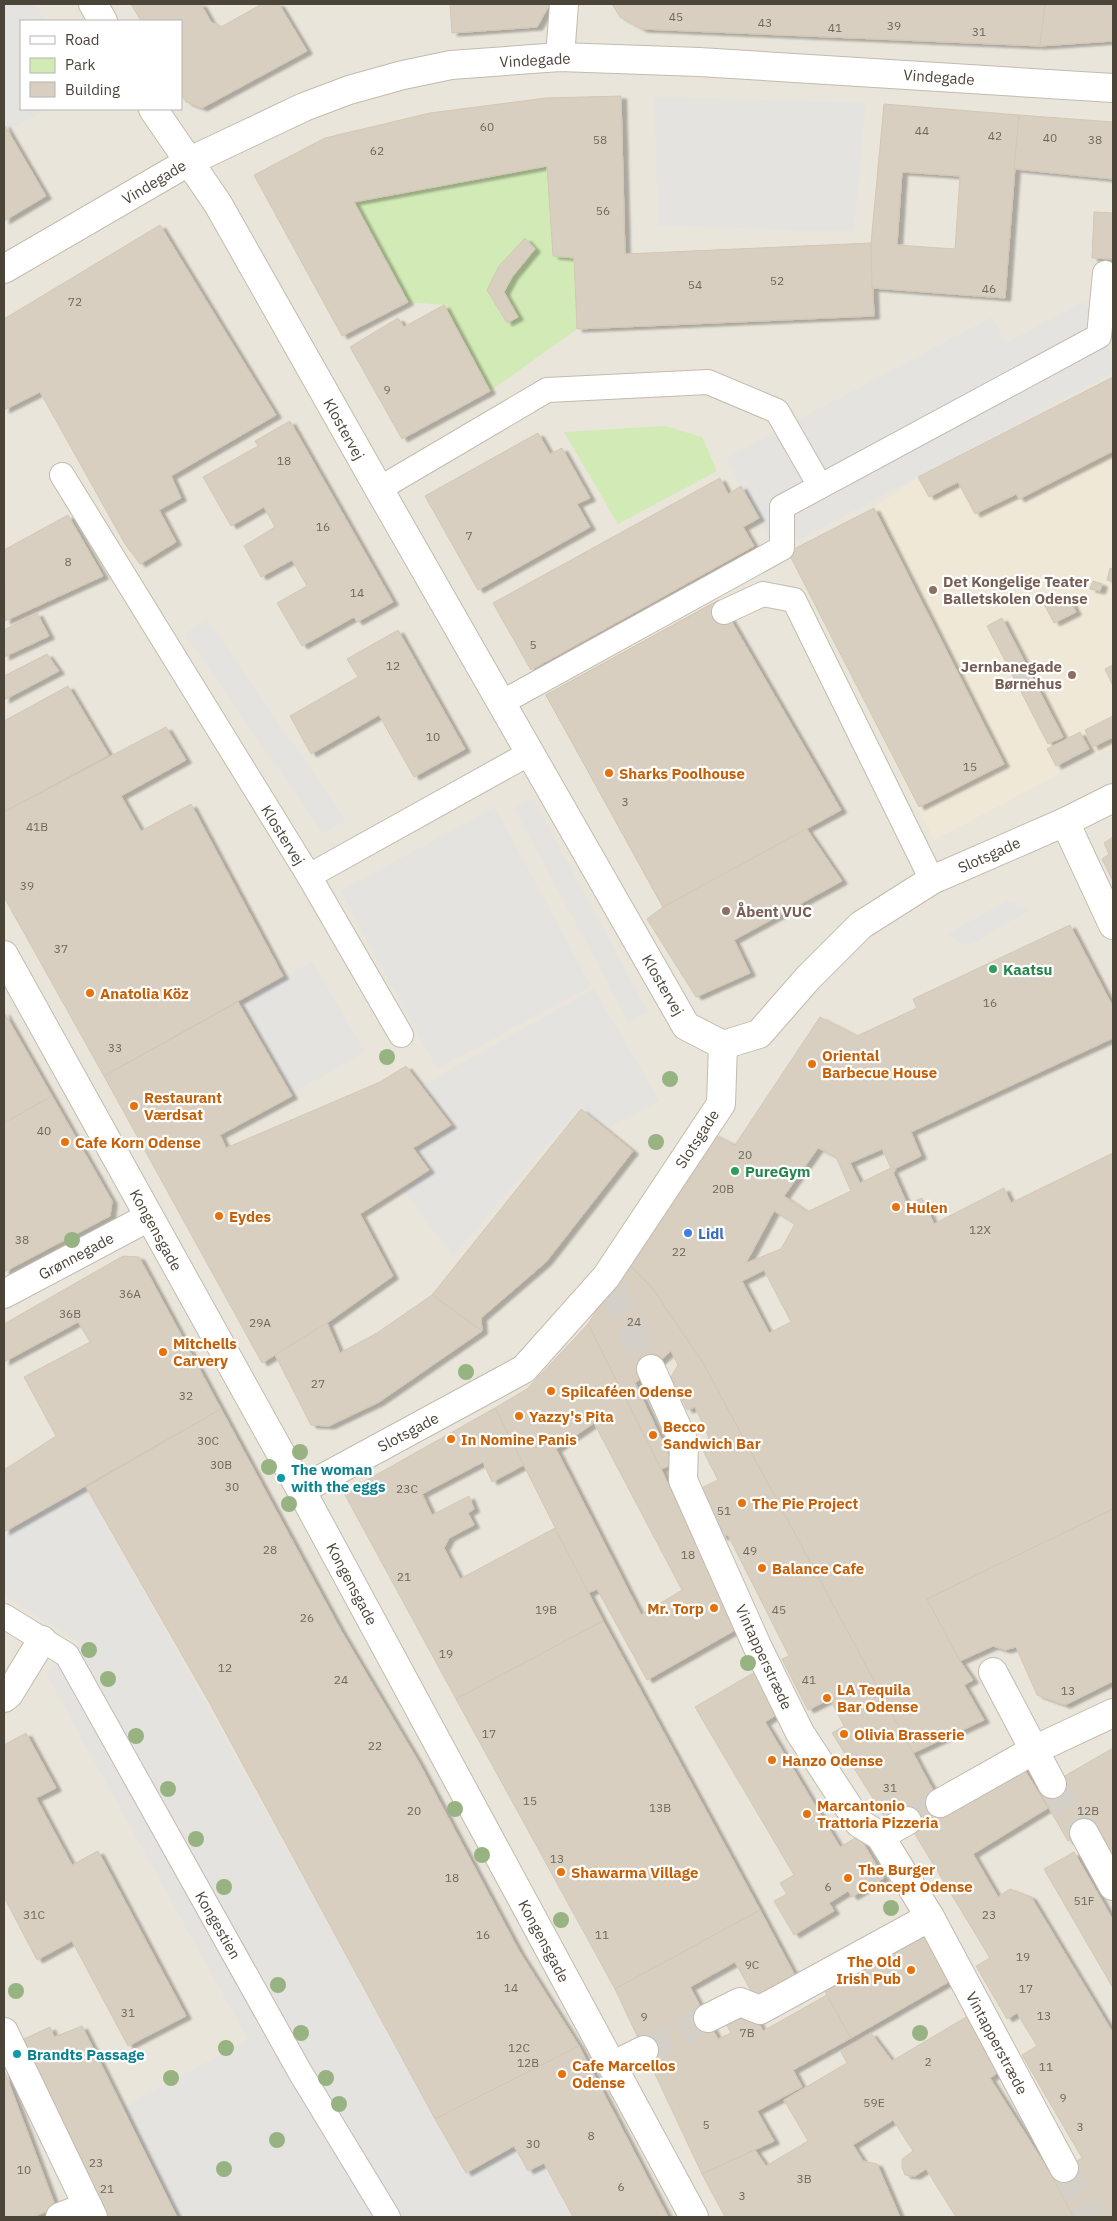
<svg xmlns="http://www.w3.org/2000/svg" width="1117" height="2221" font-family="'IBM Plex Sans',sans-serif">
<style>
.residential{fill:#eae5da;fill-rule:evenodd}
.education{fill:#efe8d6}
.green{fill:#d2eab5}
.parking{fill:#e5e3e0}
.building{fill:#d8cfc1;stroke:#d3c7b4;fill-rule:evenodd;filter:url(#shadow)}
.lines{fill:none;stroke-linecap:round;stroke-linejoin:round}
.pedestrian-tunnel{stroke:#d4d0c8;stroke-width:28;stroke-dasharray:28 14;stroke-linecap:butt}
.service-casing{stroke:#c2bbae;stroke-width:26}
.pedestrian-casing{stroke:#c2bbae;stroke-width:30}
.minor-casing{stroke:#c2bbae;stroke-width:30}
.service{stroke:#fff;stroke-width:24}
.pedestrian{stroke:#fff;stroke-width:28}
.minor{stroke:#fff;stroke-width:28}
.tree{fill:#97b381}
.education-dot{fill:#8d6e63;stroke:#fff;stroke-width:2}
.food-dot{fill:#e8710a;stroke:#fff;stroke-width:2}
.leisure-dot{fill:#2e9e5b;stroke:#fff;stroke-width:2}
.shop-dot{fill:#3f7fe0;stroke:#fff;stroke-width:2}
.culture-dot{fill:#0f9aa8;stroke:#fff;stroke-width:2}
.labels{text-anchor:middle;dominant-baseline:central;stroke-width:4.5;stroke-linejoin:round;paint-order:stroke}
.number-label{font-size:12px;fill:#6e675b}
.street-label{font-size:15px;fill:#4b4439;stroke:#fff}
.education-label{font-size:15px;font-weight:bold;fill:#785e54;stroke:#fff;text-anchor:start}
.food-label{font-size:15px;font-weight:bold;fill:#c56008;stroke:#fff;text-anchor:start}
.leisure-label{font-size:15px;font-weight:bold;fill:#27864d;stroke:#fff;text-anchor:start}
.shop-label{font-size:15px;font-weight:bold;fill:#366cbe;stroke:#fff;text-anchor:start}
.culture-label{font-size:15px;font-weight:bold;fill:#0d838f;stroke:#fff;text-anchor:start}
</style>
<defs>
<filter id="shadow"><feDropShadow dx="5.5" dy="3" stdDeviation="1" flood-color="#0004"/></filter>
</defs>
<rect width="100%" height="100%" fill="#f6f3ec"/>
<path class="residential" d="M4,4H1113V2217H4ZM21,21H181V109H21Z"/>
<polygon class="education" points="1113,377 1113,747 1093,757 1080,732 1047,748 1060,774 934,840 788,552 874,508 918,477"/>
<g class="green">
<polygon points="547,166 574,258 577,329 490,391 444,305 408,302 354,202"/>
<polygon points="665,426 702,437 717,471 618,524 564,432"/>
</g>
<g class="parking">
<polygon points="4,4 35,4 45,21 21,21 21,109 48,109 9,129 4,120"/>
<polygon points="654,98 866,102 854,231 658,226"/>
<polygon points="1084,301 1113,356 1113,373 776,552 726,458 992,317 1006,343"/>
<polygon points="207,619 346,820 323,834 185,634"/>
<polygon points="533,798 648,1012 629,1022 514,808"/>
<polygon points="495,807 591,986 437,1069 340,891"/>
<polygon points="1008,900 1031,909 968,946 946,935"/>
<polygon points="312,961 365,1052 293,1093 239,1003"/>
<polygon points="594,989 660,1101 609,1127 580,1107 453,1257 403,1190 432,1170 417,1149 454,1125 425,1084"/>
<polygon points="86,1487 466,2173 514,2146 528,2171 544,2163 573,2217 177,2217 122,2107 248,2040 46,1674 79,1642 4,1596 4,1533"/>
</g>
<g class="building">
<polygon points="131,4 201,4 211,22 221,27 262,4 279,4 307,51 202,108 186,102 181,94 181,21 141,21"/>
<polygon points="450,4 550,4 537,27 452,33"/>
<polygon points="612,4 1045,4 1040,46 642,29 620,17"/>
<polygon points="1045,4 1113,4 1113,41 1040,46"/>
<polygon points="621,96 625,254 871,243 874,316 577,329 574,258 553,256 547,166 354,202 408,302 342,336 254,175 325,138 430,113 546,98"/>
<path d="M884,104L1019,115L1005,298L872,288L871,243ZM902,172L960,176L955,249L897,245Z"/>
<polygon points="1019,115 1113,122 1113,179 1014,169"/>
<polygon points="4,124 46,196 4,221"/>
<polygon points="1094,212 1113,213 1113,259 1092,258"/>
<polygon points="160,225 276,415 171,476 181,498 159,510 176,542 140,564 125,544 40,392 4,410 4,319"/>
<polygon points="525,238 535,249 512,277 504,292 518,317 507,323 487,290 499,266"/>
<polygon points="444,305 490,391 402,439 350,347 398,318 404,327"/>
<polygon points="1113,377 1113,451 1019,499 1016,494 975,514 958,482 929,497 918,477"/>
<polygon points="290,421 393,602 357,622 354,617 302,646 277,603 307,586 292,560 261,577 244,546 275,527 264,507 231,526 203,477 258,446 255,441"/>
<polygon points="538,433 550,454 562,448 590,498 577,504 590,527 478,590 425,496"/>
<polygon points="720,478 728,494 741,486 759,518 743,527 754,546 531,670 493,603"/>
<polygon points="874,508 1004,764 919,807 788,552"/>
<polygon points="68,515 103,576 5,621 4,550"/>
<polygon points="1110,568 1113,569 1113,582 1107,580"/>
<polygon points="1093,581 1102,584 1100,591 1090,589"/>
<polygon points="1066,593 1076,612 1054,623 1044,604"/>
<polygon points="719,600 841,810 806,828 842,881 734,940 750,973 696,997 647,919 663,907 546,695"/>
<polygon points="719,600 841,810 663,907 546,695"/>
<polygon points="37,613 49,636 4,657 4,630"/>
<polygon points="1002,618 1063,737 1048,744 987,626"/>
<polygon points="398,630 465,749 414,777 379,715 311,754 290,716 358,677 347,659"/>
<polygon points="47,654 59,671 4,700 4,676"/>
<polygon points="1113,665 1113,686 1105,669"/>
<polygon points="68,686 109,755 4,812 4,721"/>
<polygon points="1113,716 1113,737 1093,747 1085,730"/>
<polygon points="166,727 186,760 121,796 141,831 191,804 283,976 104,1076 4,897 4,812"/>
<polygon points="1080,732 1089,749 1056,766 1047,749"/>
<polygon points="1113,837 1113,881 1102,859 1109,854 1104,843"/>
<path d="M1070,925L1113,1007V1038L911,1132L921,1156L892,1170L907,1204L922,1198L934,1224L1004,1188L1011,1203L1113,1153V1509L927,1599L960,1661L973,1680L964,1685L984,1720L913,1753L704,1365L653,1289L627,1262L713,1134L735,1145L820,1017L857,1036L917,1008L913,999ZM818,1148L836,1157L851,1191L807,1212L784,1196ZM882,1149L891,1168L860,1183L850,1163ZM774,1211L795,1224L781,1249L746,1263ZM764,1270L791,1322L769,1333L742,1281Z"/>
<polygon points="238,1002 292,1096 220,1135 226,1148 380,1082 406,1066 451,1125 413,1148 429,1170 360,1214 393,1276 327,1323 262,1363 104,1076"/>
<polygon points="4,1012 52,1096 4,1123"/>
<polygon points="52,1096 112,1201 110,1216 4,1272 4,1123"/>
<polygon points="581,1109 633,1151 546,1262 481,1318 482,1331 432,1295"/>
<polygon points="123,1256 139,1257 221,1409 4,1532 4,1470 56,1436 24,1377 90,1342 78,1322 4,1362 4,1324"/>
<polygon points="627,1262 653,1289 704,1365 940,1803 1021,1764 1048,1808 973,1854 998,1897 1010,1889 1031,1897 1113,2033 1113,2217 1073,2217 1052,2176 1082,2158 1022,2055 1037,2046 1017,2013 1007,2019 976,1966 990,1958 907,1821 886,1819 832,1733 844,1726 830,1699 808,1710 782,1659 789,1656 728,1535 722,1537 697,1490 718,1480 699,1443 709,1438 695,1407 687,1410 671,1377 678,1365 671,1351 635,1383 673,1464 661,1469 588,1324"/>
<polygon points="432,1295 482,1331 379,1402 329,1426 311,1425 275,1355 327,1323 340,1353 377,1333"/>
<path d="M588,1324L661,1469L737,1629L647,1680L597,1589L588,1593L495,1408L527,1389ZM594,1423L682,1590L641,1615L556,1449Z"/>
<polygon points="495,1408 524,1465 492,1482 483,1462 422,1494 432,1515 469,1496 474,1509 468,1513 474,1525 449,1538 444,1548 460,1579 555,1528 603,1621 456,1699 344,1493"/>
<polygon points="221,1409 340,1629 418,1761 519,1951 579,2046 435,2119 209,1702 86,1487"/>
<polygon points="1113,1509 1113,1681 1065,1705 1037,1695 1016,1647 1005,1650 993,1646 960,1661 927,1599"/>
<polygon points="603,1621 760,1910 615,1989 456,1699"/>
<polygon points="755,1672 779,1713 765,1722 840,1847 859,1836 884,1878 852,1897 848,1891 829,1903 834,1911 794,1935 774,1901 787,1894 780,1883 794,1875 695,1707"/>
<polygon points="26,1733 56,1788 36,1798 72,1865 98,1851 186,2016 128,2046 72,1941 37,1960 4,1897 4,1745"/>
<polygon points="1113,1748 1113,1852 1109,1849 1097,1826 1068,1841 1039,1791"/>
<polygon points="1074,1852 1113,1920 1113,1988 1044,1869"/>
<polygon points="760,1910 799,1983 759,2005 735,1962 690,1987 718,2039 731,2033 725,2022 751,2009 763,2031 827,1995 851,2038 793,2070 802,2087 757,2111 774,2141 702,2174 615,1989"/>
<polygon points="921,1931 950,1981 851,2038 823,1988"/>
<polygon points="968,2016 1000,2071 990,2078 1052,2176 1073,2217 956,2217 926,2169 915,2176 905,2175 902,2167 902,2159 913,2151 893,2120 853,2145 863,2161 877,2164 900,2217 725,2217 702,2174 755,2150 766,2166 808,2141 784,2100 847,2063 841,2052 871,2033 892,2061"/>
<polygon points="82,2026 177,2217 106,2217 24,2039 50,2027 54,2037"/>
<polygon points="579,2046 668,2217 573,2217 544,2163 528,2171 514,2146 466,2173 435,2119"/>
<polygon points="4,2070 56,2208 32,2217 4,2217"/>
</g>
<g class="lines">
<g class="pedestrian-tunnel">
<polyline points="611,1287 651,1369"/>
<polyline points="1052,1784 1084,1833"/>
<polyline points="907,1821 940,1803"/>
<polyline points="644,2050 708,2018"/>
<polyline points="1064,2168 1090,2217"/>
</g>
<g class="service-casing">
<g id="service">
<polyline points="62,475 309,876 530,753"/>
<polyline points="379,489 547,390 708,382 777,411 820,486"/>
<polyline points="724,612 763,594 794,600 932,880"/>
<polyline points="501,703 782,548 782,507 1099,336 1105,273"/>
<polyline points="309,876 401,1035"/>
<polyline points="4,1616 67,1655 300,2072 388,2217"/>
</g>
</g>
<g class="pedestrian-casing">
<g id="pedestrian">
<polyline points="4,955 301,1490 694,2217"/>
<polyline points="4,1294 149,1217"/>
<polyline points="651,1369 684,1443 683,1480 758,1648 800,1733 859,1823 880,1836 930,1917 1064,2168"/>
<polyline points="301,1490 524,1369 606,1277 721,1104 723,1045"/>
<polyline points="993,1672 1052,1784"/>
<polyline points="4,1698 9,1694 42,1640"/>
<polyline points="940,1803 1034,1750 1113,1713"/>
<polyline points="1084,1833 1113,1886"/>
<polyline points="880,1836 907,1821"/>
<polyline points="708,2018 740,2002 760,2010 930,1917"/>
<polyline points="4,2032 93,2217"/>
<polyline points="612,2066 644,2050"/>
<polyline points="60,2217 88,2206"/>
</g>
</g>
<g class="minor-casing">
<g id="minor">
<polyline points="93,4 103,21"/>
<polyline points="560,57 564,4"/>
<polyline points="153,109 218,204 379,489 686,1026 723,1045 759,1034 808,978 861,925 932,880 1065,822 1113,798"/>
<polyline points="4,269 190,161 304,107 349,90 403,75 451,65 560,57 699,62 1113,88"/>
<polyline points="1065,822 1113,925"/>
</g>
</g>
<use href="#service" class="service"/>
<use href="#pedestrian" class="pedestrian"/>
<use href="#minor" class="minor"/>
</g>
<g class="tree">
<circle cx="387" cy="1057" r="8"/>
<circle cx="670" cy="1079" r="8"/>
<circle cx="656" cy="1142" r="8"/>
<circle cx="72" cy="1240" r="8"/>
<circle cx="466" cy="1372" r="8"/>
<circle cx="300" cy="1452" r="8"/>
<circle cx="269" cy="1467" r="8"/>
<circle cx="289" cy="1504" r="8"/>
<circle cx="89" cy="1650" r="8"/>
<circle cx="748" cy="1663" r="8"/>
<circle cx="108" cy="1679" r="8"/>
<circle cx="136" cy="1736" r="8"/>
<circle cx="168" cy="1789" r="8"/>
<circle cx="455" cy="1809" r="8"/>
<circle cx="196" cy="1839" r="8"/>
<circle cx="482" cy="1855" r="8"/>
<circle cx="224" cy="1887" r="8"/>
<circle cx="891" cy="1908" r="8"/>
<circle cx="561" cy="1920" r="8"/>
<circle cx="278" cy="1985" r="8"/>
<circle cx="16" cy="1991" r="8"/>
<circle cx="301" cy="2033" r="8"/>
<circle cx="920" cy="2033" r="8"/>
<circle cx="226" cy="2048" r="8"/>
<circle cx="171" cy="2078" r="8"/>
<circle cx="326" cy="2078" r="8"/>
<circle cx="339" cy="2104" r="8"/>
<circle cx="277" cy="2140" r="8"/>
<circle cx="224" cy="2169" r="8"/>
</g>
<g class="education-dot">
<circle cx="933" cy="590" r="5"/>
<circle cx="1072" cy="675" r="5"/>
<circle cx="726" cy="911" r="5"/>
</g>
<g class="food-dot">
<circle cx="609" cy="773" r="5"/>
<circle cx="90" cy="993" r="5"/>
<circle cx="812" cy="1064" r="5"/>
<circle cx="134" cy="1106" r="5"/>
<circle cx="65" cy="1142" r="5"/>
<circle cx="896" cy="1207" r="5"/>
<circle cx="219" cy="1216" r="5"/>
<circle cx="163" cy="1352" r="5"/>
<circle cx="551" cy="1391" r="5"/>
<circle cx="519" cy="1416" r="5"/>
<circle cx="653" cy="1435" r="5"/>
<circle cx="451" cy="1439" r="5"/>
<circle cx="742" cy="1503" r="5"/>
<circle cx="762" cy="1568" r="5"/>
<circle cx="714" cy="1608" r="5"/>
<circle cx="827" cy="1698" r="5"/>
<circle cx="844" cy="1734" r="5"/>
<circle cx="772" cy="1760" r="5"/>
<circle cx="807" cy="1814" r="5"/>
<circle cx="561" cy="1872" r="5"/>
<circle cx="848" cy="1878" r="5"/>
<circle cx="911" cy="1970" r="5"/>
<circle cx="562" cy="2074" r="5"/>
</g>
<g class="leisure-dot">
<circle cx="993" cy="969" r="5"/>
<circle cx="735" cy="1171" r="5"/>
</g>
<circle class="shop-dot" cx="688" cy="1233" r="5"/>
<g class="culture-dot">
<circle cx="281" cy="1478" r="5"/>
<circle cx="17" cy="2054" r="5"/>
</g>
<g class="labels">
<g class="number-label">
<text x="676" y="16">45</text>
<text x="765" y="22">43</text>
<text x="894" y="25">39</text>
<text x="835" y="27">41</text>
<text x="979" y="31">31</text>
<text x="487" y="126">60</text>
<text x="922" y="130">44</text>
<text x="995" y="135">42</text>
<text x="1050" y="137">40</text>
<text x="600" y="139">58</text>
<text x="1095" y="139">38</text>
<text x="377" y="150">62</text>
<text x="603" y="210">56</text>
<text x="777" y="280">52</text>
<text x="695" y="284">54</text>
<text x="989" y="288">46</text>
<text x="75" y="301">72</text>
<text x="387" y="389">9</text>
<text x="284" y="460">18</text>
<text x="323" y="526">16</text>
<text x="469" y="535">7</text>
<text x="68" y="561">8</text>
<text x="357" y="592">14</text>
<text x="533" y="644">5</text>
<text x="393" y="665">12</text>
<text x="433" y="736">10</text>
<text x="970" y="766">15</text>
<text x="625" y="801">3</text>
<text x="37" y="826">41B</text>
<text x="27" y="885">39</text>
<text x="61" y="948">37</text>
<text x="990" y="1002">16</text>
<text x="115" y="1047">33</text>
<text x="44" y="1130">40</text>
<text x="745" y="1154">20</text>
<text x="723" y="1188">20B</text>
<text x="980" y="1229">12X</text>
<text x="22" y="1239">38</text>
<text x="679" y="1251">22</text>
<text x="130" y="1293">36A</text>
<text x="70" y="1313">36B</text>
<text x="634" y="1321">24</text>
<text x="260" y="1322">29A</text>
<text x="318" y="1383">27</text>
<text x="186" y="1395">32</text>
<text x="208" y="1440">30C</text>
<text x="221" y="1464">30B</text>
<text x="232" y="1486">30</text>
<text x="407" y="1488">23C</text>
<text x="724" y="1510">51</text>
<text x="270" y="1549">28</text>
<text x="750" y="1550">49</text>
<text x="688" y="1554">18</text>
<text x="404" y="1576">21</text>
<text x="546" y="1609">19B</text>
<text x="779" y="1609">45</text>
<text x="307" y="1617">26</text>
<text x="446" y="1653">19</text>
<text x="225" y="1667">12</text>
<text x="341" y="1679">24</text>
<text x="809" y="1679">41</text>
<text x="1068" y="1690">13</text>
<text x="489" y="1733">17</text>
<text x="375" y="1745">22</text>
<text x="890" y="1787">31</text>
<text x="530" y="1800">15</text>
<text x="660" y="1807">13B</text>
<text x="414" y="1810">20</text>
<text x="1088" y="1810">12B</text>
<text x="557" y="1858">13</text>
<text x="452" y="1877">18</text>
<text x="828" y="1886">6</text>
<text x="1084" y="1900">51F</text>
<text x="34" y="1914">31C</text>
<text x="989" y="1914">23</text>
<text x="483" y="1934">16</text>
<text x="602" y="1934">11</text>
<text x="1023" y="1956">19</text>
<text x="752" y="1964">9C</text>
<text x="511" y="1987">14</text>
<text x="1026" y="1988">17</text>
<text x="128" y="2012">31</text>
<text x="1044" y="2015">13</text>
<text x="644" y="2016">9</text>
<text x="747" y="2032">7B</text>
<text x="519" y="2047">12C</text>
<text x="928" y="2061">2</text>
<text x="528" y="2062">12B</text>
<text x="1046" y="2066">11</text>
<text x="1063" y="2097">9</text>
<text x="874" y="2102">59E</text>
<text x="706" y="2124">5</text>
<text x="1080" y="2126">3</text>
<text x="591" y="2135">8</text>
<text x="533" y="2143">30</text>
<text x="96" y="2162">23</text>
<text x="24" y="2169">10</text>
<text x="804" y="2178">3B</text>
<text x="621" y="2186">6</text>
<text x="107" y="2188">21</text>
<text x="742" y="2195">3</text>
</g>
<g class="street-label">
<text transform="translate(535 60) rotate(-3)">Vindegade</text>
<text transform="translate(939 77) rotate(4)">Vindegade</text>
<text transform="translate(154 182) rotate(-31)">Vindegade</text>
<text transform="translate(344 429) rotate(61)">Klostervej</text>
<text transform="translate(283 835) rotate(58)">Klostervej</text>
<text transform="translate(989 855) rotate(-24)">Slotsgade</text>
<text transform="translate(663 985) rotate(60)">Klostervej</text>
<text transform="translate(697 1139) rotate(-57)">Slotsgade</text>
<text transform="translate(156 1230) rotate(61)">Kongensgade</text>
<text transform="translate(76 1256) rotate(-28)">Grønnegade</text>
<text transform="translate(408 1432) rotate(-28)">Slotsgade</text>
<text transform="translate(352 1584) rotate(62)">Kongensgade</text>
<text transform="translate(764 1657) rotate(65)">Vintapperstræde</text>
<text transform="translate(218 1925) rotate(60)">Kongestien</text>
<text transform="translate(544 1941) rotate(62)">Kongensgade</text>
<text transform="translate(997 2043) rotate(62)">Vintapperstræde</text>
</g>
<g class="education-label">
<text x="943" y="581">Det Kongelige Teater<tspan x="943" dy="17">Balletskolen Odense</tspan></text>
<text x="1062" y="666" text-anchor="end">Jernbanegade<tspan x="1062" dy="17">Børnehus</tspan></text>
<text x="736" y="911">Åbent VUC</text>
</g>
<g class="food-label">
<text x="619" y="773">Sharks Poolhouse</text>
<text x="100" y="993">Anatolia Köz</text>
<text x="822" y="1055">Oriental<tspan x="822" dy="17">Barbecue House</tspan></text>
<text x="144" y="1097">Restaurant<tspan x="144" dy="17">Værdsat</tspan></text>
<text x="75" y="1142">Cafe Korn Odense</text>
<text x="906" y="1207">Hulen</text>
<text x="229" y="1216">Eydes</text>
<text x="173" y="1343">Mitchells<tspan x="173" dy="17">Carvery</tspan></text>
<text x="561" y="1391">Spilcaféen Odense</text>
<text x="529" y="1416">Yazzy's Pita</text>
<text x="663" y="1426">Becco<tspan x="663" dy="17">Sandwich Bar</tspan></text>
<text x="461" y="1439">In Nomine Panis</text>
<text x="752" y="1503">The Pie Project</text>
<text x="772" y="1568">Balance Cafe</text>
<text x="704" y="1608" text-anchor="end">Mr. Torp</text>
<text x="837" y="1689">LA Tequila<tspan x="837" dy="17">Bar Odense</tspan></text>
<text x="854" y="1734">Olivia Brasserie</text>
<text x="782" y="1760">Hanzo Odense</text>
<text x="817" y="1805">Marcantonio<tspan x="817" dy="17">Trattoria Pizzeria</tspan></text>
<text x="858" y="1869">The Burger<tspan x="858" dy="17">Concept Odense</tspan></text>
<text x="571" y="1872">Shawarma Village</text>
<text x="901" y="1961" text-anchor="end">The Old<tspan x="901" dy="17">Irish Pub</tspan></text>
<text x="572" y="2065">Cafe Marcellos<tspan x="572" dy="17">Odense</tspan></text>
</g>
<g class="leisure-label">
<text x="1003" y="969">Kaatsu</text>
<text x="745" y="1171">PureGym</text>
</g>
<g class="shop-label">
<text x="698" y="1233">Lidl</text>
</g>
<g class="culture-label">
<text x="291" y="1469">The woman<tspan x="291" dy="17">with the eggs</tspan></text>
<text x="27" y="2054">Brandts Passage</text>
</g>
</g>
<rect width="1117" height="2221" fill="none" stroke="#4b4439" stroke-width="10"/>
<rect x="20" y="20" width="162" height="90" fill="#ffffff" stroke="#b7b4b0"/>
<rect x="30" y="36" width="25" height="8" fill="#ffffff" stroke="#b7b4b0"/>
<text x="65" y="45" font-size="15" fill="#4b4439">Road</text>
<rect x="30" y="58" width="25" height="15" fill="#d2eab5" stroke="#b7b4b0"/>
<text x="65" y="70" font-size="15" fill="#4b4439">Park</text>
<rect x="30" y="82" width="25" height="15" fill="#d8cfc1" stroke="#b7b4b0"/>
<text x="65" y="95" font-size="15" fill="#4b4439">Building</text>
</svg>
